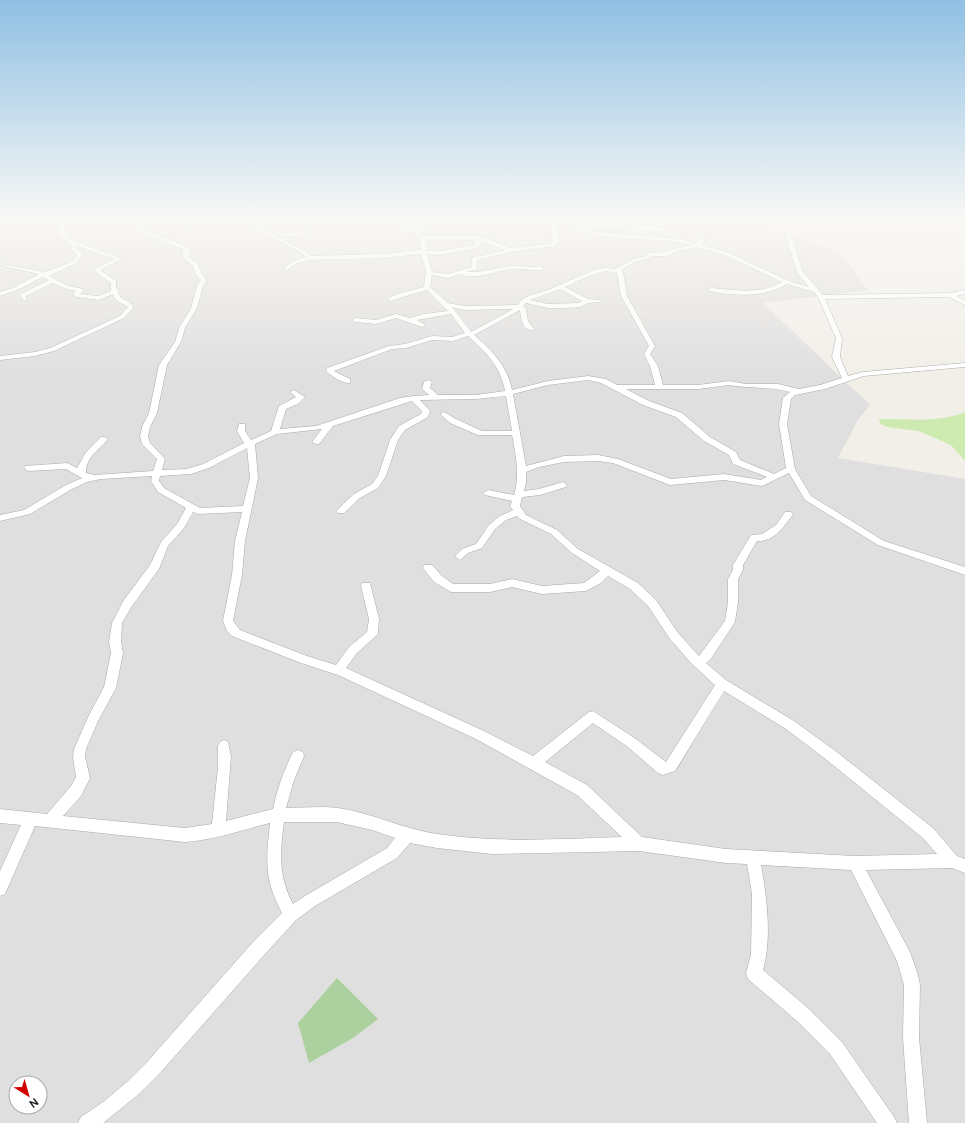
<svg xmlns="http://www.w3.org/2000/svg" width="965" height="1123" font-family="'DM Sans',sans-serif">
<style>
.residential{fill:#e0dfdf;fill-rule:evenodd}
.grass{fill:#cdebb0}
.forest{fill:#add19e}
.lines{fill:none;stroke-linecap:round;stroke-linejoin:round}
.minor-casing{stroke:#a9a9a9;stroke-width:1}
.minor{fill:#fff;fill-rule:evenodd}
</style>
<rect width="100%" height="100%" fill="#f2efe9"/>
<path class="residential" d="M0,220H647L653,223L759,226L840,252L868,290L763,303L870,405L858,420L838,458L965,479V1123H0ZM16,1083H40V1107H16Z"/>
<path class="grass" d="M965,412V461L951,445L919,431L887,427L880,424L879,419C907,419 939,423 965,412Z"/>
<polygon class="forest" points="337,978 378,1019 353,1038 309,1063 298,1023"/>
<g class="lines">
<g class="minor-casing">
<g id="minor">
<path d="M62,220H67L63,232L72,240L120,258V260L100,270L116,281V288L119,291L118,292L121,298L129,302L134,307L124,318L54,351L35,356L0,360V356L35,352L50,348L120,316L128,307L116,300L113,294L99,300L77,297L72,294L76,291L64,288L53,283L26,296L27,300H23L20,295L21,294L49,280L43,277L17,290L0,296V292L13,288L39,274L3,266V264L45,272L69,263L74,260L77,254L70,249L72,244L62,238L57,232ZM77,246L114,259L93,270L111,283V291L98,296L80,294L83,291V289L68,286L49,276L78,262L83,254L76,249Z"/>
<path d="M129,220H134C147,233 170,240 187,247L190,250L189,257L198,264L202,274L207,280L203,286L197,308L185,328L181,342L167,365L157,413L150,427L148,437L150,443L165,459L162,470L187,469L203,464L244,443L237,431L239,424H245V431L251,440L271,431L279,406L296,397L290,392L294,390L305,397L298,404L286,409L280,429L316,426L400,398L414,396L429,395L422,389L424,382L428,380L432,382L430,388L438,395H476L505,391C501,367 486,352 468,336L453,341L432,340L406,348L392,349L334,371L350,379V383C343,384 330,376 326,370L327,368L389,346L405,344L432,336L452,337L465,333L451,314L417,320L424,324V326L422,327L396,318L376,324L355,322L352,320L355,318L376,320L396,314L410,318L424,314L448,311L427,290L390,301L387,299L397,294L424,287L426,271L421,254L382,258L310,260L297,263L287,270L284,268L293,261L306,257C293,244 267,241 252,224V220H258V224C266,232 286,235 297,232C302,231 304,228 309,228V230L297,236L273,235L306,251L311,256L382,254L421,250L420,238L415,233L401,230L398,220H404L405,228C425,232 443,220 462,220L420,232L424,236H479L511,248L550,244L553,241L549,220H554L559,241L554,246L511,252L477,260V269L466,272H478L509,266L541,267L543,268V270C534,272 524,268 514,269C500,269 473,282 461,274L448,278L432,275L430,287L448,303L464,306L517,305L523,299L531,295L548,290L594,270L605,268L616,269L633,259L644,257L648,253L666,252L677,248L692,245C683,244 675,242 667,241C633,237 593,243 565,220H571L582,226L601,223L662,227L665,229L662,231L601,227L586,228L590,231C626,235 661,235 696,243L700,237H704V242L701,244L731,254L791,282L809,287L797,272L785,234L790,233L803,272L823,295L950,293L965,290V294L956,296L965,301V305L949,297L825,299L842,338L840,357L848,376L863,372L965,363V367L864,376L825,389L795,395L791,399L787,424L795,469L811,496L884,541L965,567V575L878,545L805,500L789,473L762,486L724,480L670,485L613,463L598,461L564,462L539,467L526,472V482L524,491L539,489L563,482L567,485L566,487L540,495L522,497L520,506L526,515L557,530L578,549L638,583L656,600L678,633L699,656L725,621L728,602V579L733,570V565L751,535L762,534L776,525L785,512H791L793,514C784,527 774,542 757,541L743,565V570L738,579V602L735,622L710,660L706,663L726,680L794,721L838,753L933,828L957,856L965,859V873L952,868L866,870L910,952L918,975L920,985L919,1038L927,1123H909L903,1038L904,985L897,961L851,870L761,865C767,898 772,938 763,970L809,1009L842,1042L894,1117L897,1123H877L830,1054L797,1021L748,979L746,973L751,955L752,894L747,864L726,863L639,851L492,854L437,848L410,843L397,858L315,906L296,920L265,954L160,1073L139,1094L103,1123H78L81,1117L103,1102L127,1082L148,1061L253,942L282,913C264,879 266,861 270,823C242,830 214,840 185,842L35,826L5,894L0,896V871L21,825L0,823V809L47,814L71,786L76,777L73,757L74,749L89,715L104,687L111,653L109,642L112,623L124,600L150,565L161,542L177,524L186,508L158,492L151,481L152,476L101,479L87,482L72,489L30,514L0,521V515L24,510L66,485L82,478L66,469L28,471L24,468L25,466L67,463L77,468L86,452L101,437H104L108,439C100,449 85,458 86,473L94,475L153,471L157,459L142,444L140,437L142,427L149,413L159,365L175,342L179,328L191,308L197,286L201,280L196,275L193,266L183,257V249C165,242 141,235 129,220ZM426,240H476L474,245L440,251H426ZM481,241L505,250L472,258V267L448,274L432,272L427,254L440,255L476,248L479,246ZM698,247L727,256L782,282C760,295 735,290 711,288L708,290L709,291C734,296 764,298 787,284L814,292L818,297L836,338L832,357L842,378L820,385L799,389L778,384H746L729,381L698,385H663L658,366L650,354L655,346L627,296L623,272L621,270L637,261L648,259L651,256H667L680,250ZM605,271L617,273L621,296L649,346L644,354L650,366L655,385H617L606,379L588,376L548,381L512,390C508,367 492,350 474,335L520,310C521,318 522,331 533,330L534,329L528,321L526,309L523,306L526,303L548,308H565L580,307L588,303L601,302V300L588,299L565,287L589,276ZM560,289L582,301L579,303L548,304L530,300ZM452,307L464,310L513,309L471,332ZM588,380L601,383L643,405L676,417L704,441L729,455L733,464L767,477L761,480L724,474L671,479L618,459L598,455L564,456L526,466L513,394L548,385ZM729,385C749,389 770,386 790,392L783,398L779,424L786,468L774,474L740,460L736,452L710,437L682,413L649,401L626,389H698ZM506,396L512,431H482L456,419L444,412L440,414L450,423L478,435H512C516,456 520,475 514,495L488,490L483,493L485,495L512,501L510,506L513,510L500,516L489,525L476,544L462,549L455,556L460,560L468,553L482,548L495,529L506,520L517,516L520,519L551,534L572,553L600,571L584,583L542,586L512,579L490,584H453L442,576L432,565H424L423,568L434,582L451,592H490L512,587L542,594L586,591L601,583L608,576L630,589L648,606L670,639L692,664L715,685L666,762L636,739L593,711L589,712L533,756L484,731L346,668L357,653L378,634L379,619L370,583H362L361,586L369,619L367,632L349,647L336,665L307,656L240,630L233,621L242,575L245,541L258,478L255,444L277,434L322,429L312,442L316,444H319L333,426L412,401L422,411L421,414L399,426L390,440L378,476L372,484L354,494L338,509L336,511L338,513H344L360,498L378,488L386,476L398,440L405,430L428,417L430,411L420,400L476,399ZM247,448L250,478L243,506L200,508L164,488L159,481L160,476L191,474L209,468ZM193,512L198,514L242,512L235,541L232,575L223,621L227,631L232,636L301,663L338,675L476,739L577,795L622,837C560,839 499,843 437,834C403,829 372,813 338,808C321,806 303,808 286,808L294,780L304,756L303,752L298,750L293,752C284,770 277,789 273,809L226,821L231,756L228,742L224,740L220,742L218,746V767L212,824L185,828L63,816L81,796L90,778L85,757L86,749L98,721L116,688L123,653L121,642L122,623L132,606L159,569L168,546L184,528ZM724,691L786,729L828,761L923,838L937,854L855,856L726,849L642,837L587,785L545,762L593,723L628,747L658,773L663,775L675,771ZM284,822H337L372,830L395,838L387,848L305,896L293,904C278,875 280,853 284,822Z"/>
<polygon points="172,220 180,220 195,225 192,227"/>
</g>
</g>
<use href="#minor" class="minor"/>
</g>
<linearGradient id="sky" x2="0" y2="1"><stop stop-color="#8fc0e4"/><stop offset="0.58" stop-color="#f9f8f5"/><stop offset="1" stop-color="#f9f8f5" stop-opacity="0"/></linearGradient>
<rect width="965" height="377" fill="url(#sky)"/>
<g transform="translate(28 1095) rotate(143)"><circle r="19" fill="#ffffff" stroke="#a7a7a7"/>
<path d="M0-3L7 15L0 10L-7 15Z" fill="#d40000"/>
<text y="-6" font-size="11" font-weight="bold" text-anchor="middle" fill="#222222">N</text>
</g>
</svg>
